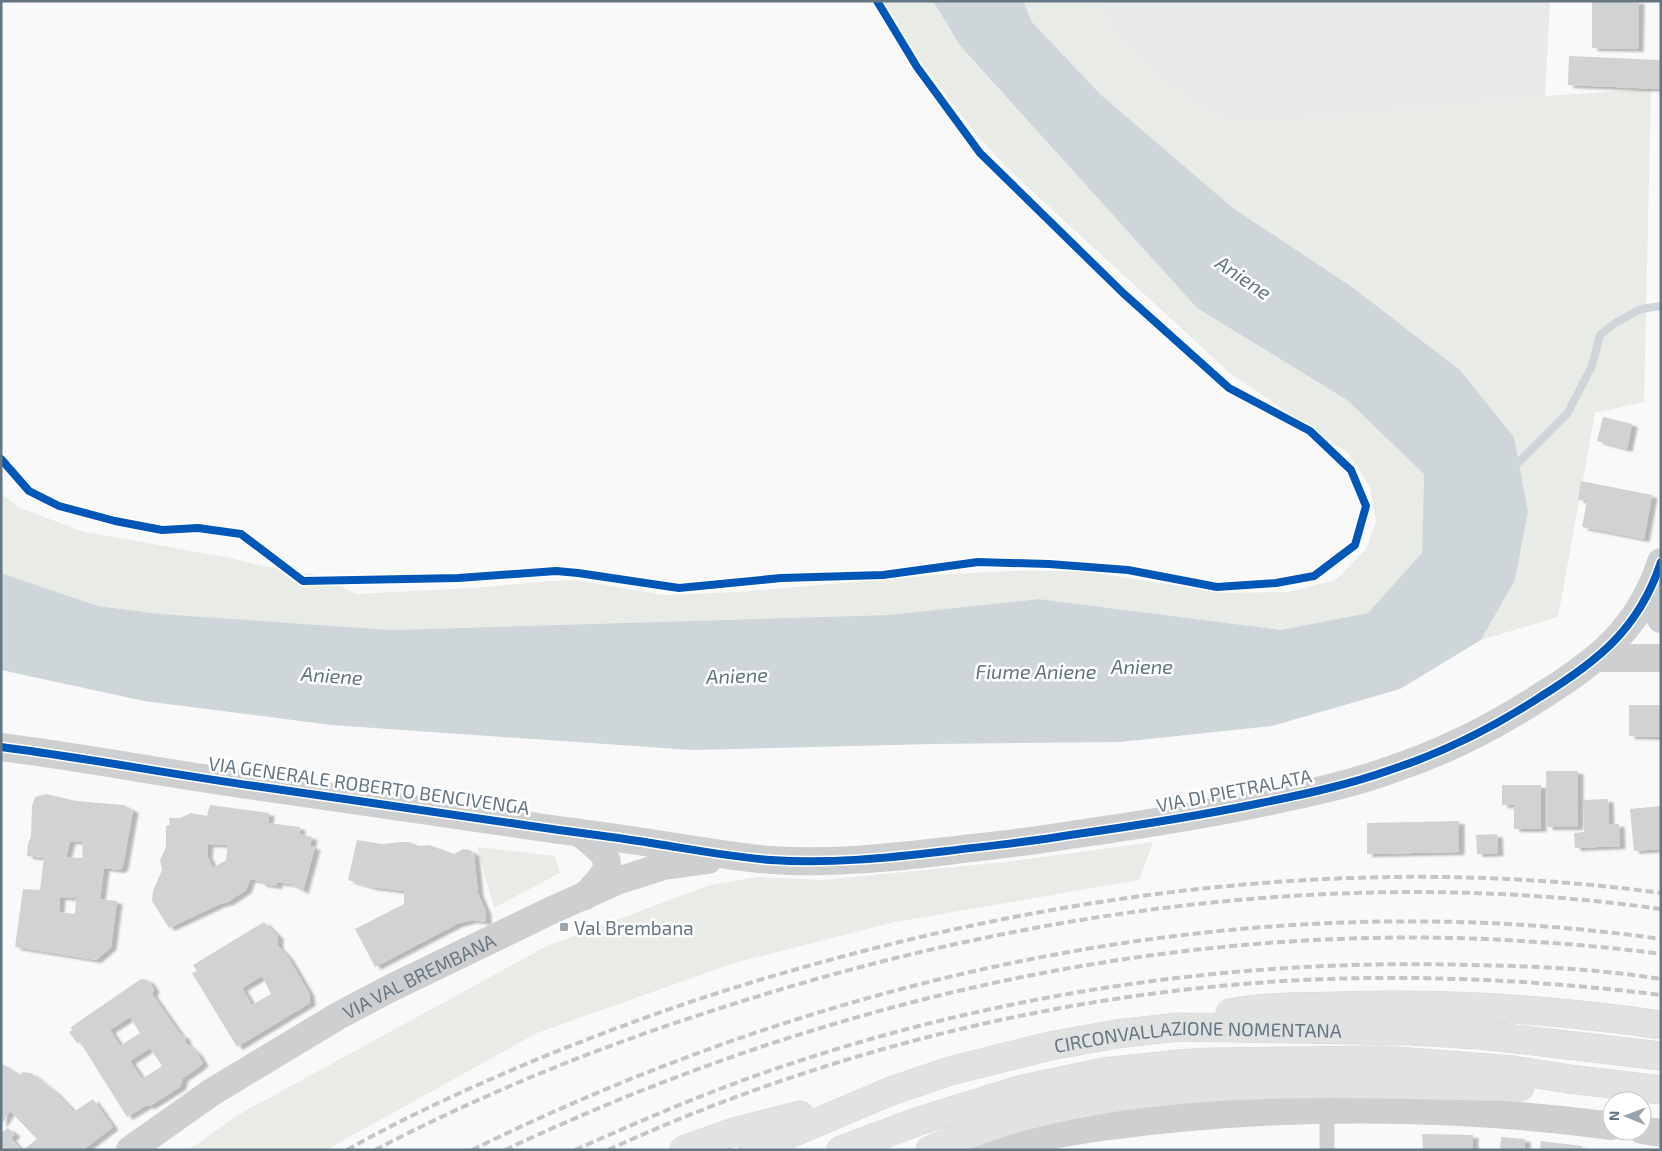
<svg xmlns="http://www.w3.org/2000/svg" width="1662" height="1151" font-family="'Exo 2',sans-serif">
<style>
.built{fill:#e8e9e9}
.green{fill:#e8ebe6}
.water{fill:#ced6d9}
.lines{fill:none;stroke-linecap:round;stroke-linejoin:round}
.stream{stroke:#ced6d9;stroke-width:8}
.building{fill:#d0d2d3;fill-rule:evenodd;filter:url(#shadow)}
.trunk-casing{stroke:#d5d6d6;stroke-width:29}
.service{stroke:#cecfd0;stroke-width:15}
.minor{stroke:#cecfd0;stroke-width:28}
.tertiary{stroke:#cecfd0;stroke-width:28}
.trunk{stroke:#e1e2e2;stroke-width:28}
.rail{stroke:#c3c5c6;stroke-width:4;stroke-dasharray:8 4;stroke-linecap:butt}
.cycleway-casing{stroke:#fff;stroke-width:11}
.cycleway{stroke:#0057b8;stroke-width:8}
.poi-dot{fill:#99a4ac;stroke:#fff;stroke-width:2}
.labels{text-anchor:middle;dominant-baseline:central;stroke-width:5;stroke-linejoin:round;paint-order:stroke}
.street-label{font-size:19px;fill:#657683;stroke:#fff}
.poi-label{font-size:19px;fill:#657683;stroke:#fff;text-anchor:start}
.water-label{font-size:20px;font-style:italic;fill:#60757c;stroke:#fff}
</style>
<defs>
<filter id="shadow"><feDropShadow dx="5.5" dy="3" stdDeviation="1" flood-color="#0004"/></filter>
</defs>
<rect width="100%" height="100%" fill="#f9f9f9"/>
<polygon class="built" points="1093,1 1550,1 1545,96 1435,107 1376,111 1258,123 1235,121 1216,115 1175,90 1120,40"/>
<g class="green">
<polygon points="884,1 933,1 960,47 1197,308 1347,400 1424,474 1422,553 1369,613 1281,630 1039,599 888,615 392,630 159,614 98,606 1,573 1,493 18,507 81,531 230,558 268,567 318,575 356,594 473,588 551,581 575,580 664,595 739,592 936,575 1012,571 1082,571 1226,593 1288,592 1336,580 1366,549 1376,522 1370,487 1348,453 1231,374 1007,168 975,133 922,63"/>
<polygon points="1023,1 1093,1 1120,40 1175,90 1216,115 1235,121 1258,123 1376,111 1435,107 1545,96 1651,89 1644,402 1595,413 1558,617 1481,640 1515,580 1528,511 1514,437 1460,370 1352,287 1233,208 1100,94 1032,22"/>
<polygon points="1153,842 1139,880 895,922 734,963 537,1033 326,1150 189,1150 236,1116 547,946 707,886 756,877 823,880 1015,861"/>
<polygon points="477,847 555,856 560,873 494,908"/>
</g>
<polygon class="water" points="933,1 1023,1 1032,22 1100,94 1233,208 1352,287 1460,370 1514,437 1528,511 1515,580 1481,640 1400,689 1272,726 1120,742 935,744 692,750 331,725 144,701 1,670 1,573 98,606 160,614 392,630 888,615 1039,599 1281,630 1368,613 1422,553 1424,474 1347,400 1197,308 960,46"/>
<g class="lines">
<polyline class="stream" points="1519,462 1567,414 1592,366 1600,335 1615,323 1641,309 1661,306"/>
</g>
<g class="building">
<polygon points="1592,1 1639,1 1638,49 1592,48"/>
<polygon points="1569,56 1661,60 1661,89 1568,85"/>
<polygon points="1603,417 1632,424 1627,449 1597,441"/>
<polygon points="1581,481 1652,495 1644,539 1582,527 1587,501 1578,500"/>
<polygon points="1629,705 1661,705 1661,737 1629,736"/>
<polygon points="1546,771 1578,771 1578,827 1547,827"/>
<polygon points="1502,785 1541,785 1541,829 1514,829 1514,805 1502,805"/>
<path d="M46,794L76,801L123,805L133,810L123,866L120,870L104,868L100,899L117,901L111,947L96,960L15,947L23,889L40,890L44,858L27,856L28,844L31,836L32,806L35,797ZM70,841L83,842L82,858L66,857ZM60,897L76,898L75,914L59,912Z"/>
<polygon points="1608,799 1609,824 1619,824 1620,846 1575,848 1574,833 1584,832 1583,800"/>
<path d="M210,805L269,813L268,823L300,827L299,834L312,837L310,846L315,847L303,891L291,884L277,882V886L262,884L260,881L250,879L246,890L228,902L220,904L169,928L152,901L153,891L162,870L160,860L166,847V826L170,825L169,818H180L191,813L207,816ZM208,844L228,845L226,860L213,868L207,855Z"/>
<polygon points="1661,806 1661,849 1634,851 1630,809"/>
<polygon points="1459,821 1459,852 1367,854 1367,823"/>
<polygon points="1497,834 1498,853 1477,854 1476,835"/>
<polygon points="357,840 382,844 401,842 409,842 419,846 429,845 454,854 463,849 470,850 474,854 478,893 486,912 486,922 472,920 457,924 375,967 355,929 404,904 404,891 371,887 348,880"/>
<path d="M264,922L278,936V946L288,957L309,993L310,1003L237,1047L192,973L197,971L193,965ZM262,976L271,994L252,1005L242,988Z"/>
<path d="M141,979L148,980L154,989L152,994L180,1034L185,1037L186,1043L197,1053L203,1063L199,1067L183,1078L180,1087L150,1106L147,1105L127,1117L80,1042L77,1043L69,1032L72,1030L71,1027ZM130,1017L140,1033L120,1046L110,1030ZM150,1048L162,1066L142,1079L130,1061Z"/>
<polygon points="1,1063 19,1075 23,1072 31,1073 55,1092 74,1112 93,1099 113,1127 83,1150 23,1150 37,1139 10,1111 1,1125"/>
<polygon points="8,1128 15,1134 11,1138 21,1150 1,1150 1,1130 3,1132"/>
<polygon points="1422,1134 1473,1135 1473,1150 1423,1150"/>
<polygon points="1501,1137 1525,1139 1525,1150 1500,1150"/>
<polygon points="1541,1141 1582,1146 1582,1150 1540,1150"/>
</g>
<g class="lines">
<g class="trunk-casing">
<g id="trunk">
<path d="M1230,1013C1264,1006 1301,1007 1336,1006C1446,1002 1552,1009 1661,1025"/>
<polyline points="684,1150 734,1132 800,1115"/>
<path id="s2" d="M752,1150L891,1091L950,1071L1050,1046L1116,1034L1178,1027L1411,1031L1481,1035L1661,1056"/>
<polyline points="841,1150 919,1121 1019,1090 1104,1072 1179,1064 1212,1062 1382,1060 1513,1070 1569,1079 1661,1090"/>
<path d="M930,1150C960,1138 991,1125 1022,1117C1184,1073 1354,1085 1520,1087"/>
</g>
</g>
<polyline class="service" points="1327,1110 1327,1150"/>
<g class="minor">
<polyline points="1651,589 1657,612 1661,619"/>
<polyline points="1597,658 1661,658"/>
<path d="M580,833C614,860 616,864 585,896"/>
</g>
<g class="tertiary">
<path d="M1,747C86,758 170,774 255,786C354,801 453,814 552,829C587,834 622,838 657,844C695,850 732,857 771,860C829,864 888,858 947,851C988,846 1029,842 1070,835C1134,826 1198,816 1261,803C1305,794 1348,785 1390,770C1442,753 1494,727 1540,697C1598,661 1639,629 1661,562"/>
<polyline points="1642,1130 1661,1133"/>
<path id="s1" d="M130,1150L212,1092L338,1016L387,990L550,911L617,881L664,866L708,860"/>
<path d="M979,1150C1022,1141 1065,1131 1109,1126C1276,1104 1446,1104 1612,1126"/>
</g>
<use href="#trunk" class="trunk"/>
<g class="rail">
<path d="M347,1150C405,1117 465,1090 526,1064C603,1032 682,1003 763,979C1054,892 1359,852 1661,893"/>
<path d="M375,1150C488,1091 606,1044 727,1006C1026,910 1348,865 1661,909"/>
<path d="M472,1150C838,970 1254,881 1661,939"/>
<path d="M505,1150C816,1003 1162,922 1506,940C1558,943 1610,947 1661,954"/>
<path d="M575,1150C640,1121 705,1093 772,1070C996,993 1235,958 1471,965C1534,966 1598,969 1661,979"/>
<path d="M608,1150C843,1042 1110,981 1369,978C1467,977 1564,983 1661,995"/>
</g>
<g class="cycleway-casing">
<g id="cycleway">
<polyline points="1,459 29,491 59,506 115,521 162,530 198,528 241,534 303,581 458,578 556,571 578,573 679,588 781,578 883,575 978,562 1049,564 1128,570 1217,587 1276,583 1314,576 1355,545 1366,506 1351,470 1310,431 1229,388 1123,293 980,153 917,67 877,1"/>
<path d="M1,747C86,758 170,774 255,786C354,801 453,814 552,829C587,834 622,838 657,844C695,850 732,857 771,860C829,864 888,858 947,851C988,846 1029,842 1070,835C1134,826 1198,816 1261,803C1305,794 1348,785 1390,770C1442,753 1494,727 1540,697C1598,661 1639,629 1661,562"/>
</g>
</g>
<use href="#cycleway" class="cycleway"/>
</g>
<rect class="poi-dot" x="559" y="922" width="10" height="10" rx="2.5"/>
<g class="labels">
<g class="street-label">
<text transform="translate(369 785) rotate(8)">VIA GENERALE ROBERTO BENCIVENGA</text>
<text transform="translate(1234 790) rotate(-11)">VIA DI PIETRALATA</text>
<text stroke="none"><textPath href="#s1" startOffset="338">VIA VAL BREMBANA</textPath></text>
<text stroke="none"><textPath href="#s2" startOffset="465">CIRCONVALLAZIONE NOMENTANA</textPath></text>
</g>
<g class="poi-label">
<text x="574" y="927">Val Brembana</text>
</g>
<g class="water-label">
<text transform="translate(1244 277) rotate(34)">Aniene</text>
<text x="1142" y="666">Aniene</text>
<text x="1036" y="671">Fiume Aniene</text>
<text transform="translate(332 675) rotate(4)">Aniene</text>
<text transform="translate(737 675) rotate(-2)">Aniene</text>
</g>
</g>
<rect width="1662" height="1151" fill="none" stroke="#657683" stroke-width="5"/>
<g transform="translate(1627 1116) rotate(271)"><circle r="24" fill="#ffffff" stroke="#c1c8cd"/>
<path d="M0-4L9 19L0 12L-9 19Z" fill="#99a4ac"/>
<text y="-8" font-size="14" font-weight="bold" text-anchor="middle" fill="#657683">N</text>
</g>
</svg>
